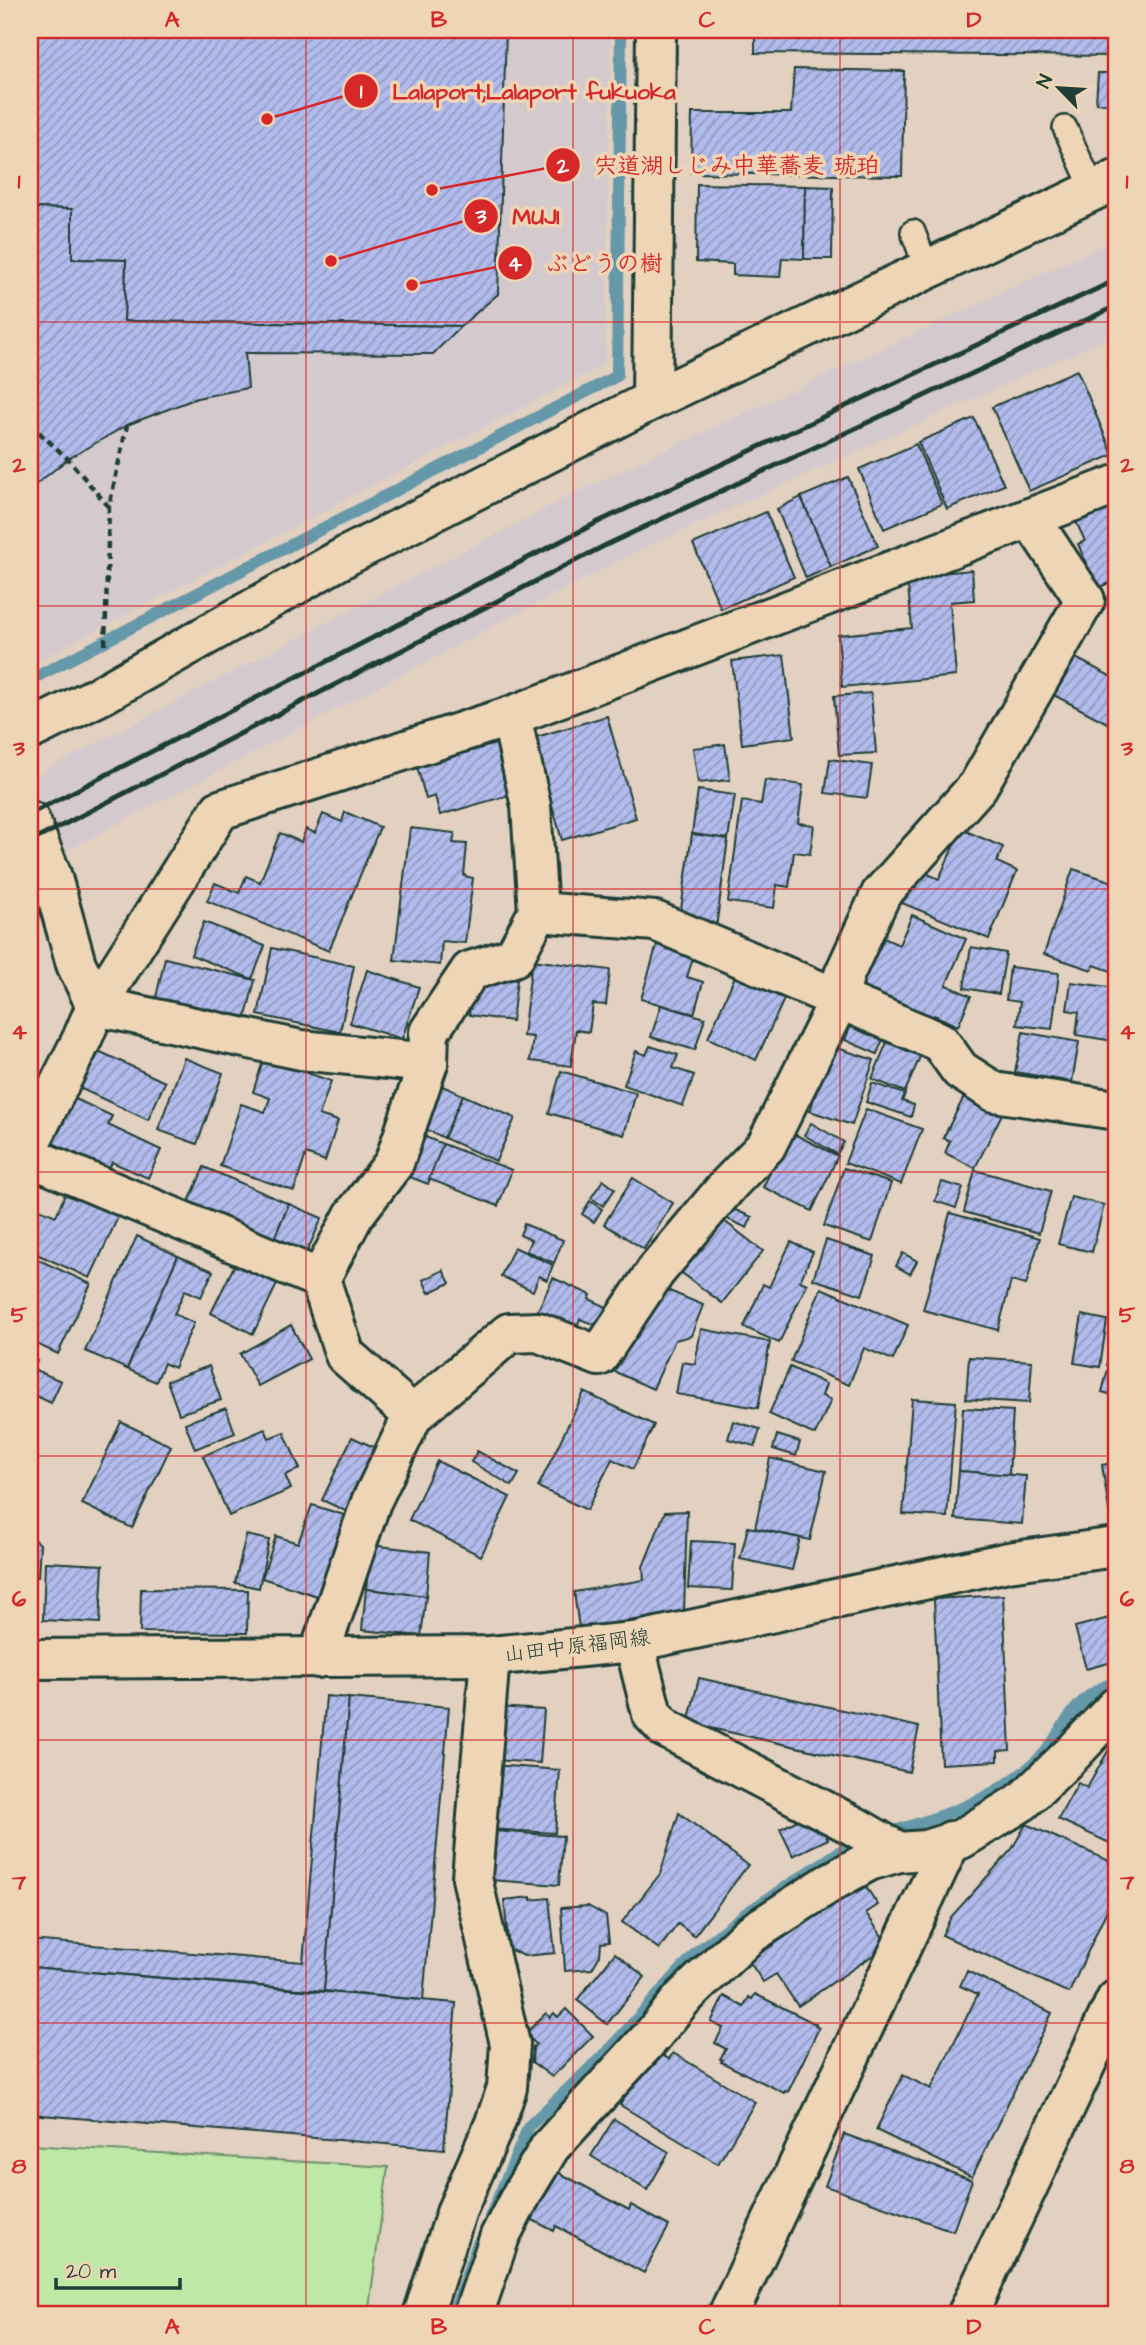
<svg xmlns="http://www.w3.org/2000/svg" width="1146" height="2345" font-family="'Architects Daughter','Klee One',sans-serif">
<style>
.built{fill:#d4cace}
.grass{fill:#bde8a5;stroke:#6e926c;stroke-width:2}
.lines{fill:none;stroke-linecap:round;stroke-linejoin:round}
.stream{stroke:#6598a8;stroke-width:12}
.building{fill:url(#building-hatch);stroke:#1f3d34;stroke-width:2}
.lane-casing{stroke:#1f3d34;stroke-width:28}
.street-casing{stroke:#1f3d34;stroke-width:44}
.secondary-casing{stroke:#1f3d34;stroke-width:44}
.path{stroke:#1f3d34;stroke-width:4.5;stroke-dasharray:7 5;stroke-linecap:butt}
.lane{stroke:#eed5b6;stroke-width:23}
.street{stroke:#eed5b6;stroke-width:38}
.secondary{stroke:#eed5b6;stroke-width:38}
.rail{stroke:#1f3d34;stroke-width:5}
.grid{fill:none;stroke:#d62828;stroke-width:2;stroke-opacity:0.55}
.labels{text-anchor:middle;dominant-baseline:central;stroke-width:7;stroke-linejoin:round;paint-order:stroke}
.street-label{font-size:21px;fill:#1f3d34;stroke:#eed5b6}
.leader{fill:none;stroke:#d62828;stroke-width:2.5}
.callout-dot{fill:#d62828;stroke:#eed5b6;stroke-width:2.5}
.mark-label{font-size:21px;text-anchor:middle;font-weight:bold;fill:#fff}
.callout-label{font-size:23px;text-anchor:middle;font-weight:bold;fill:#d62828;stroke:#eed5b6;stroke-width:7;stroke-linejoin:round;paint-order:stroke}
.neatline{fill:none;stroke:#d62828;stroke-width:2.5}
.grid-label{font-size:23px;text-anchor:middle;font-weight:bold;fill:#d62828}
</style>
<defs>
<pattern id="building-hatch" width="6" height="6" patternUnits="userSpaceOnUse" patternTransform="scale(1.75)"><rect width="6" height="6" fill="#b2bbec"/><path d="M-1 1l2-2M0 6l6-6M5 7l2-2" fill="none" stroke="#9099c0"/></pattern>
</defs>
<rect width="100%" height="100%" fill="#e2d0c1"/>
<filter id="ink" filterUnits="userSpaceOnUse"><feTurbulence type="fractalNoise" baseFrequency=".0143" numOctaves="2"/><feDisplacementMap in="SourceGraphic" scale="14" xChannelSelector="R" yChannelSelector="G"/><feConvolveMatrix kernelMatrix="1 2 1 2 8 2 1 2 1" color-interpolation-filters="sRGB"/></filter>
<g filter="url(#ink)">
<g class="built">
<polygon points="30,30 611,30 605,364 30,665"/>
<polygon points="1116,239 1116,334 639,550 30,870 30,785 34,783 43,771 583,489"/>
</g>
<polygon class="grass" points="30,2145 388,2167 368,2315 30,2315"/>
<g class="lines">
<g class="stream">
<polyline points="30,680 617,376 621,30"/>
<path d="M884,1834C942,1817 997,1800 1042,1756C1048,1750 1053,1742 1058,1734C1075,1708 1085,1693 1116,1682"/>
<polyline points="490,2217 529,2126 608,2051 698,1951 745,1914 856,1841 863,1840"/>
<polyline points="453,2315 478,2243"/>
</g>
</g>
<g class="building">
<polygon points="30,30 506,30 498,294 461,326 124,321 126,260 72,259 72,209 30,208"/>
<polygon points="755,30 1116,30 1116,56 755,53"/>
<polygon points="794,69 904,71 902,176 691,173 692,113 791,113"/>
<polygon points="1098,73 1116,73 1116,104 1096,103"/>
<polygon points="697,184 805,186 804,259 782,258 780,277 733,275 733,264 696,262"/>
<polygon points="805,186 833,187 832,259 804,259"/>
<polygon points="30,208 72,209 72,259 126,260 124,321 461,326 433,354 245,353 248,388 197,398 127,425 68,459 30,489"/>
<polygon points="1116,358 1116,385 1107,363"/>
<polygon points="1077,370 1113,455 1029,491 992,407"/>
<polygon points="974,418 1004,485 947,509 918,442"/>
<polygon points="916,444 942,504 884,529 859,469"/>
<polygon points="848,477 878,546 831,567 801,497"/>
<polygon points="801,497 831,567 806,578 777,509"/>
<polygon points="1116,500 1116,592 1114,593 1110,583 1097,588 1078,544 1085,541 1074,517"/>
<polygon points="766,512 794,577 721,609 693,544"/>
<polygon points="972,570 974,600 950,602 956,676 842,687 838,635 912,628 907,576"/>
<polygon points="1068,654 1116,679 1116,719 1113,726 1048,692"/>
<polygon points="784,655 794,737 742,744 732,661"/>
<polygon points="871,693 876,753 839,755 834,696"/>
<polygon points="607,716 636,818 562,840 533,738"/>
<polygon points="509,740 523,791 440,815 435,796 426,799 417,767"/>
<polygon points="725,744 730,780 698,783 693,748"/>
<polygon points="830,759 872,765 867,798 825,793"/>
<polygon points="765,780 803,785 798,823 814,825 810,854 794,852 789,887 777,885 774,908 728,902 742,801 761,804"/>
<polygon points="698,790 735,795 728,839 692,834"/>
<polygon points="345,812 380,827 329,951 207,901 215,883 239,893 246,876 260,882 280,833 301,842 306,829 315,833 323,814 342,822"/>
<polygon points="410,828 455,833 453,843 467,844 464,876 473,878 465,943 442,941 440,965 394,960"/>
<polygon points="961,829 1003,847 997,862 1017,871 989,939 902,903 917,869 939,879"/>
<polygon points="692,834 728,839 716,928 679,923"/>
<polygon points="1073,869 1116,883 1116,965 1114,972 1094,965 1092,970 1044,954"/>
<polygon points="912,915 966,939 946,985 971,996 958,1026 934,1015 930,1023 851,988 875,934 899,945"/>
<polygon points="204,922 265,946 252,979 191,955"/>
<polygon points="658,941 695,952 687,977 703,982 694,1014 641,999"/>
<polygon points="971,947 1006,953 999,994 964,988"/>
<polygon points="272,948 354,966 340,1032 258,1015"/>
<polygon points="165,958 255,980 244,1024 155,1002"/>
<polygon points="532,960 610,970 606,1005 593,1004 589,1032 576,1030 571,1066 530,1061 533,1037 523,1036"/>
<polygon points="1010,967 1059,973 1052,1029 1017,1025 1020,1002 1006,1000"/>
<polygon points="367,970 419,987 402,1039 350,1023"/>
<polygon points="474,975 517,980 512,1021 469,1015"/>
<polygon points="735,976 785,997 756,1060 708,1038"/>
<polygon points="1071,982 1116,988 1116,1024 1114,1041 1076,1035 1079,1012 1067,1010"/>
<polygon points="661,1005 705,1018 695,1050 651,1037"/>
<polygon points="855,1015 887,1029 877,1054 845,1040"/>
<polygon points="891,1032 925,1045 905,1092 872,1079"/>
<polygon points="1023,1032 1079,1042 1072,1082 1015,1072"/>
<polygon points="650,1046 678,1055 673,1068 694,1075 683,1106 624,1085 636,1051 646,1055"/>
<polygon points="831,1046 874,1060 852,1125 810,1111"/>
<polygon points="92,1048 165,1082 148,1120 75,1086"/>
<polygon points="184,1058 223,1073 197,1144 158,1130"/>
<polygon points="264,1058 331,1081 319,1115 338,1121 325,1161 306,1154 294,1191 220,1166 241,1104 265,1112 270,1098 253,1092"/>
<polygon points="561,1071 636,1093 624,1135 549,1113"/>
<polygon points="872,1083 905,1094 902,1101 914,1105 911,1117 866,1102"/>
<polygon points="440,1085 463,1095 444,1138 421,1127"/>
<polygon points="967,1091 1004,1110 975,1168 945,1153 950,1141 943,1138"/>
<polygon points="463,1095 515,1118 496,1161 444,1138"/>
<polygon points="69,1096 112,1116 108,1125 161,1150 148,1178 112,1162 109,1169 48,1141"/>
<polygon points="866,1109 922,1129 901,1184 845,1163"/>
<polygon points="811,1123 844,1142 837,1154 804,1135"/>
<polygon points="413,1132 443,1144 428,1184 397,1172"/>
<polygon points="790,1132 838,1156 812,1211 763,1187"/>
<polygon points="443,1144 512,1170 498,1206 429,1179"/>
<polygon points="204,1167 289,1204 270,1248 185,1211"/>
<polygon points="844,1168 891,1183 872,1242 824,1226"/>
<polygon points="975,1170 1051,1191 1039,1233 964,1212"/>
<polygon points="633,1178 673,1203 644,1249 604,1224"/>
<polygon points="603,1180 615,1189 603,1206 591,1198"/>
<polygon points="942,1182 963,1188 956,1208 935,1201"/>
<polygon points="66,1192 119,1215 90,1278 30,1251 30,1229 39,1209 56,1216"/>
<polygon points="1071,1197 1104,1205 1092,1252 1058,1244"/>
<polygon points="590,1201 602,1209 594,1222 582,1214"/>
<polygon points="289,1204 322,1218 302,1263 270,1248"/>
<polygon points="728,1207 752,1217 747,1228 723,1217"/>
<polygon points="950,1213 1040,1238 1026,1285 1011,1281 998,1330 923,1310"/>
<polygon points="719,1217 763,1251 722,1303 678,1270"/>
<polygon points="524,1224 563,1240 554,1263 526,1251 531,1240 520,1235"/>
<polygon points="137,1236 178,1256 127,1369 85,1351"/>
<polygon points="826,1240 875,1256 862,1295 813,1279"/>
<polygon points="791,1242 813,1252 800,1281 807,1284 779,1343 744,1327 763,1284 769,1287"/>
<polygon points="514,1247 553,1265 547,1280 539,1276 533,1291 501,1276"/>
<polygon points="903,1253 917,1261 910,1274 896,1266"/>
<polygon points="30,1256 91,1284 58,1354 30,1341"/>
<polygon points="178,1256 213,1271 201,1297 185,1290 174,1314 194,1323 174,1368 164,1363 156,1382 127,1369"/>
<polygon points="237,1260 279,1280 253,1334 211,1313"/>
<polygon points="443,1270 450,1283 429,1293 423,1280"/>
<polygon points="553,1278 591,1295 589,1299 607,1307 598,1326 580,1319 576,1329 537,1312"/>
<polygon points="1116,1283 1116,1366 1107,1365"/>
<polygon points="821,1288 908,1325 893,1360 864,1348 849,1385 791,1361"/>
<polygon points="667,1290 703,1305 691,1336 675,1340 653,1389 613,1371 645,1297"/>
<polygon points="1082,1315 1107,1320 1100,1367 1074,1363"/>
<polygon points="291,1325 309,1359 258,1386 240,1354"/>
<polygon points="701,1329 770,1342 758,1408 676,1394 682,1362 695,1364"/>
<polygon points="969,1357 1032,1361 1029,1403 966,1399"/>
<polygon points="30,1358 37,1361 33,1369 61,1381 51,1403 30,1393"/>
<polygon points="209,1366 221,1400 179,1414 167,1381"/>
<polygon points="790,1367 826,1384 822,1396 831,1400 815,1435 769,1414"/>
<polygon points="1108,1369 1116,1371 1116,1396 1102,1392"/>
<polygon points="584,1392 654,1425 633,1469 612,1459 587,1510 538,1487"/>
<polygon points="912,1399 956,1402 947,1517 903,1514"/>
<polygon points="226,1408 235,1433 195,1449 185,1423"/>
<polygon points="963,1408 1013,1411 1009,1475 959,1471"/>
<polygon points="733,1421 760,1429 755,1446 728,1439"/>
<polygon points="121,1422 171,1446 132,1528 82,1504"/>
<polygon points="265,1429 269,1438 284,1432 300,1469 285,1475 291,1489 229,1516 203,1456"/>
<polygon points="777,1435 800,1442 796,1456 773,1449"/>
<polygon points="352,1437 382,1451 352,1514 322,1500"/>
<polygon points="477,1451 519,1474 512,1486 471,1462"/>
<polygon points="770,1458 826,1471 810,1540 755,1528"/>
<polygon points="437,1461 510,1497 481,1556 409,1520"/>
<polygon points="1116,1462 1116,1515 1110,1516 1102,1465"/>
<polygon points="959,1471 1026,1476 1022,1524 955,1519"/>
<polygon points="312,1505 347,1516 320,1597 262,1578 276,1536 298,1543"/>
<polygon points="687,1511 684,1613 579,1628 574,1592 644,1580 643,1567 665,1512"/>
<polygon points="748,1527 800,1538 792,1570 740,1559"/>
<polygon points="246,1535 269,1540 259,1588 235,1583"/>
<polygon points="30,1537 40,1544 38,1577 30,1577"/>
<polygon points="691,1541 735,1543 732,1590 688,1588"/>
<polygon points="371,1545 430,1552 426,1596 366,1589"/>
<polygon points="45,1562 103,1565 100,1623 43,1620"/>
<polygon points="141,1589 248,1590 247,1633 140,1632"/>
<polygon points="366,1589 426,1596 421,1636 362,1630"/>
<polygon points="1003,1595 1010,1750 998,1751 998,1761 941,1764 934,1599"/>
<polygon points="1113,1617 1116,1631 1116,1661 1086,1669 1075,1627"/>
<polygon points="699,1678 919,1727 909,1772 688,1723"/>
<polygon points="326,1696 349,1698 324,1991 30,1967 30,1940 303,1962"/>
<polygon points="349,1698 449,1707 423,2000 324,1991"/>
<polygon points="497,1707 544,1710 540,1763 493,1760"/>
<polygon points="1111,1746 1116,1749 1116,1846 1058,1819 1078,1783 1087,1788"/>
<polygon points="492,1765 560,1770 555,1833 488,1829"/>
<polygon points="815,1811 828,1839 793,1856 780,1829"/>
<polygon points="679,1813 748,1865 694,1936 678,1924 659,1949 622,1922 660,1874"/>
<polygon points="1026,1824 1116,1864 1116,1890 1069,1993 942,1935 951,1917 1012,1849"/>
<polygon points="494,1831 563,1836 559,1885 490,1880"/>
<polygon points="864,1884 878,1905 866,1913 888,1945 798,2006 776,1974 763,1982 749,1961"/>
<polygon points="531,1897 531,1900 549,1898 555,1953 524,1956 509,1949 504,1900"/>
<polygon points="588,1906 606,1916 609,1942 601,1943 600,1955 592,1969 565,1971 561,1908"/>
<polygon points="615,1953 645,1977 607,2024 577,2000"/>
<polygon points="30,1967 456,2003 444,2149 30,2114"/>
<polygon points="967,1971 1052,2013 972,2177 876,2130 903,2075 931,2089 978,1994 960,1986"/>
<polygon points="755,1994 816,2024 815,2026 819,2028 788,2092 785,2091 784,2093 721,2062 723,2060 720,2059 726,2049 715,2043 723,2028 711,2022 724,1996 744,2007 749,1997 752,1999"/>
<polygon points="566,2009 593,2036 552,2077 532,2062 533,2047 536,2044 525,2034 546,2013 550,2018 554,2013 558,2017"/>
<polygon points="658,2053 669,2059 673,2053 755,2102 718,2164 620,2105 637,2076 642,2078"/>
<polygon points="614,2119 669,2152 647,2190 591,2156"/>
<polygon points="844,2134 972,2180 953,2231 825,2186"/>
<polygon points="552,2169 629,2210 631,2205 669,2226 644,2273 556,2226 554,2231 527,2217"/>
</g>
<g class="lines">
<g class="lane-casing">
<g id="lane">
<polyline points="1065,128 1094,191"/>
<polyline points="913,232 927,269"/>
</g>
</g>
<g class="street-casing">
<g id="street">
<polyline points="652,400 656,30"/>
<polyline points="511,716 531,806 538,912"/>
<polyline points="30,821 51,874 76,964 96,1006 301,1050 428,1063"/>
<polyline points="30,1143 82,1039 96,1006 220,810 511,716 1116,485"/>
<polyline points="30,1157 320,1279"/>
<polyline points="413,1415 345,1355 320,1279 354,1215 394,1163 428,1063 429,1032 470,971 514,957 538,912 655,921 940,1042 960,1070 994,1092 1116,1110"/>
<polyline points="634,1642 652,1714 665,1728 854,1826 899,1852"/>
<polyline points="318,1658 371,1502 413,1415 509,1333 538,1332 599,1356 656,1271 729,1184 766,1146 839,1000 844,975 881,894 978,786 1085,600 1030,518"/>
<polyline points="423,2315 457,2210 495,2123 507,2088 510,2044 472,1878 490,1656"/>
<polyline points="473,2315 500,2236 524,2190 550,2147 652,2036 682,1999 749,1935 833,1881 869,1861 899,1852 926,1850 961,1839 1023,1801 1073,1753 1116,1707"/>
<polyline points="728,2315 951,1841"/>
<polyline points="967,2315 1116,2000"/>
</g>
</g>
<g class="secondary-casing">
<g id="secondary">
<polyline points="30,730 101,695 348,555 652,400 1116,180"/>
<polyline points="30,1659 490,1656 634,1642 1008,1562 1116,1547"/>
</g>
</g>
<g class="path">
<polyline points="30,424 68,459 109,507"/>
<polyline points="105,645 109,507 127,425"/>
</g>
<use href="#lane" class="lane"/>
<use href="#street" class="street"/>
<use href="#secondary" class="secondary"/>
<g class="rail">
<polyline points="30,814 600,521 1116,280"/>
<polyline points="30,842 606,545 1116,306"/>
</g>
</g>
</g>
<path class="grid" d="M306,30V2315M573,30V2315M840,30V2315M30,322H1116M30,606H1116M30,889H1116M30,1172H1116M30,1456H1116M30,1740H1116M30,2023H1116"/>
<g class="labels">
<g class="street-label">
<text transform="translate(577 1646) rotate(-7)">山田中原福岡線</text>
</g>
</g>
<path class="leader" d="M267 119L361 91M432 190L563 165M331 261L481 216M412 285L515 263"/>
<g class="callout-dot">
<circle cx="267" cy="119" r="7"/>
<circle cx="432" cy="190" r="7"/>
<circle cx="331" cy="261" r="7"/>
<circle cx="412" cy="285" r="7"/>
<circle cx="361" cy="91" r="18"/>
<circle cx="563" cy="165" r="18"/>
<circle cx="481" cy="216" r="18"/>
<circle cx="515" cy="263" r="18"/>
</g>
<g class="mark-label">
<text x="361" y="98">1</text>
<text x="563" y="173">2</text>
<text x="481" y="223">3</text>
<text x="515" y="271">4</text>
</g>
<g class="callout-label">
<text x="534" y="99">Lalaport;Lalaport fukuoka</text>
<text x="737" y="173">宍道湖しじみ中華蕎麦 琥珀</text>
<text x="536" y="224">MUJI</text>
<text x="604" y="271">ぶどうの樹</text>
</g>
<rect width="1146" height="2345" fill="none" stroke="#eed5b6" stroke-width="77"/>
<g transform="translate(1059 88) rotate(295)" stroke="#eed5b6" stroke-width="5" paint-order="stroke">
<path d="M0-5L12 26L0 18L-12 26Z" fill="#1f3d34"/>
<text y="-10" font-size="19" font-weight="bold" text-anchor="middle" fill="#1f3d34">N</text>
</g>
<path d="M56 2278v10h124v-10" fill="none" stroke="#1f3d34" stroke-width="3.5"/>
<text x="66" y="2278" font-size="21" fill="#1f3d34" stroke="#eed5b6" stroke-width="5" paint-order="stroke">20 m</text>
<rect x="38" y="38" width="1070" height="2268" class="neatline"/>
<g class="grid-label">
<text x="172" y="27">A</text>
<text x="439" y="27">B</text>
<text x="707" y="27">C</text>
<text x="974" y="27">D</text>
<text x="19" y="188">1</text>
<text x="1127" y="188">1</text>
<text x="19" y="472">2</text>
<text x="1127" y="472">2</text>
<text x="19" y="755">3</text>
<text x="1127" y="755">3</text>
<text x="19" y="1039">4</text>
<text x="1127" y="1039">4</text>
<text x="19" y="1322">5</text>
<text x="1127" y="1322">5</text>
<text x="19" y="1606">6</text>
<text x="1127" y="1606">6</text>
<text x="19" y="1889">7</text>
<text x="1127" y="1889">7</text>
<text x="19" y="2173">8</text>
<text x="1127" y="2173">8</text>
<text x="172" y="2334">A</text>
<text x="439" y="2334">B</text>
<text x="707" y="2334">C</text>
<text x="974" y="2334">D</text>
</g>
</svg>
